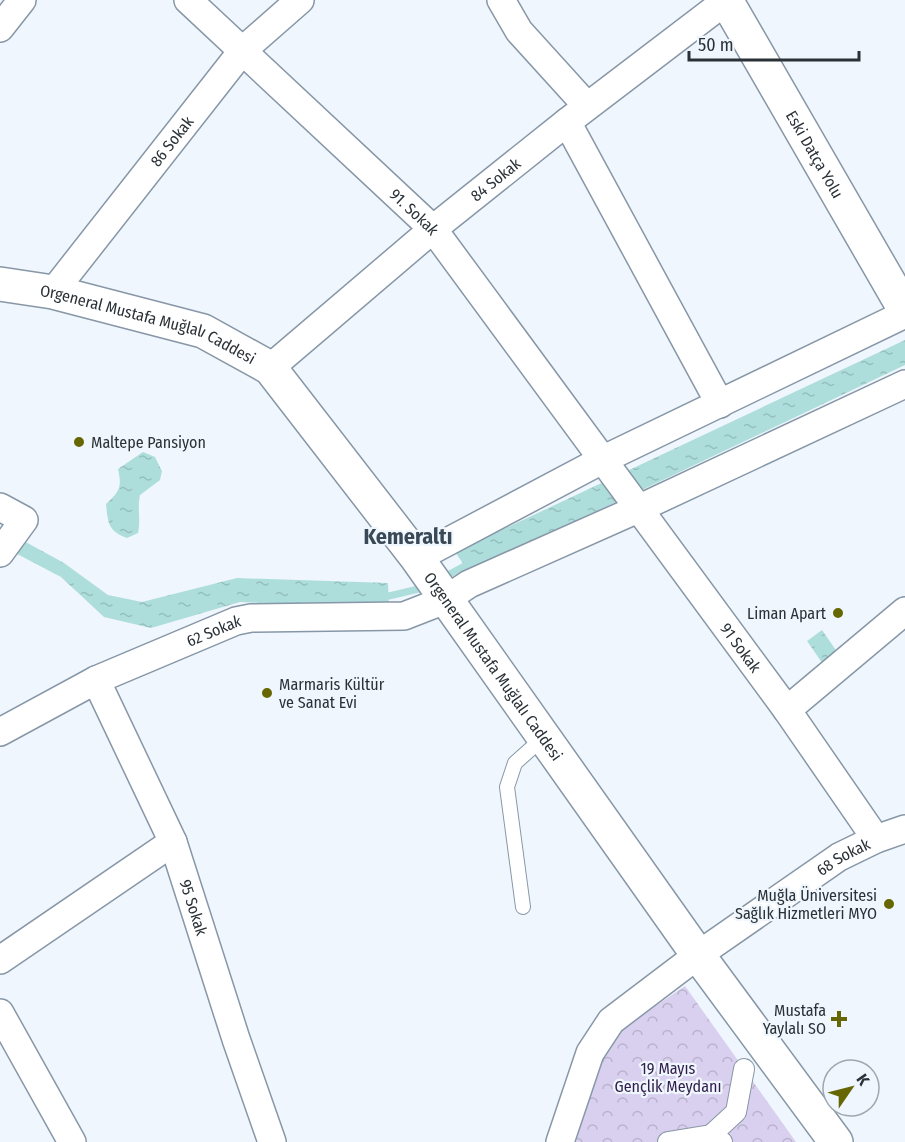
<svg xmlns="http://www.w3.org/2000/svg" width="905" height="1142" font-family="'Fira Sans Condensed',sans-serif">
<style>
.park{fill:url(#park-crowns)}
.water{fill:url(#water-ripples)}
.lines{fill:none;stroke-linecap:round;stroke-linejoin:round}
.stream{stroke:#addedb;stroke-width:7}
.service-casing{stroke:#8797a7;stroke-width:16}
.pedestrian-casing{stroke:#8797a7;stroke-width:22}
.minor-casing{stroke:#8797a7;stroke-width:30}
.tertiary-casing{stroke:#8797a7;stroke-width:36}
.service{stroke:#fff;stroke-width:14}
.pedestrian{stroke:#fff;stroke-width:20}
.minor{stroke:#fff;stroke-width:27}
.tertiary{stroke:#fff;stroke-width:33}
.poi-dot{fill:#666702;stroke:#eff6fd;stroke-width:2}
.labels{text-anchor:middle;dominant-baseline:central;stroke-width:4.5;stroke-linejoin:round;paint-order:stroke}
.street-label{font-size:16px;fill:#2a3137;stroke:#eff6fd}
.poi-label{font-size:16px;fill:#2a3137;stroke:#eff6fd;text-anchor:end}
.park-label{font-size:16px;fill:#301d4a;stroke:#eff6fd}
.district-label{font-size:22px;font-weight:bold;fill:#394856;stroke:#eff6fd}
</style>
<defs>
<pattern id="park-crowns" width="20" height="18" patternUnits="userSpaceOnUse" patternTransform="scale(1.5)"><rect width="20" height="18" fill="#d9cfee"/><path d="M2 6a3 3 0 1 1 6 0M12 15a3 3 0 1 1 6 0" fill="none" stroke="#bab2cd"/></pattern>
<pattern id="water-ripples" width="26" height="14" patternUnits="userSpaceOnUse" patternTransform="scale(1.5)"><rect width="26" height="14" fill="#addedb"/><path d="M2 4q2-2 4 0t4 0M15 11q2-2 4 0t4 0" fill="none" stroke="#95bfbd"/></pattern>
</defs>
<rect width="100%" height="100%" fill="#eff6fd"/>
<polygon class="park" points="685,986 796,1142 576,1142 604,1041"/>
<g class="water">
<polygon points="905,340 905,365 469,572 455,552"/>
<path d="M143,452L155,457L162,471L160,480L140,495C137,508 141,520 138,533L127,538C108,531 108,523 106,504C120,491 122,487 118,469Z"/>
<polygon points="0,528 64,563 108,595 142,602 237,578 388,583 389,608 240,602 151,628 104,617 61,577 0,545"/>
<polygon points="822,630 840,656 825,667 807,641"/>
</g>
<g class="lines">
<g class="stream">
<polyline points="442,578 472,562"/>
<polyline points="380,596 389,596 427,587"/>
</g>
<g class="service-casing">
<polyline id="service" points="523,907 507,787 515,763 543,738"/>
</g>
<g class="pedestrian-casing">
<g id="pedestrian">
<polyline points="711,1135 736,1112 744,1069"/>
<polyline points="668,1142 711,1135 722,1142"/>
</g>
</g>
<g class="minor-casing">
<g id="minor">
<path id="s1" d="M188,0L433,229L787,710L876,839"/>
<polyline points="501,0 519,31 587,106"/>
<polyline points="0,28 22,0"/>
<polyline points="567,122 720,404"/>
<path id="s2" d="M53,292L243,50L300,0"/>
<path id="s3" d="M270,368L433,229L567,122L727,0"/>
<polyline points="0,507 24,520 0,553"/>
<polyline points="417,558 602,460 905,314"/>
<path id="s4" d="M96,680L173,842L236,1039L272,1142"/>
<polyline points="787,710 905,611"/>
<path id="s5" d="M0,732L96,680L236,621L251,618L404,616L445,600L469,584L640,508L905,384"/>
<polyline points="0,960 173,842"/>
<polyline points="0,1013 72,1142"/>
<path id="s6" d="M560,1142L590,1053L611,1021L698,955L839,857L876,839L905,829"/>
</g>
</g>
<g class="tertiary-casing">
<g id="tertiary">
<path id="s7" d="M726,0L905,310"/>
<path id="s8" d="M0,284L53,292L203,331L270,368L417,558L698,955L836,1142"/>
</g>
</g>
<use href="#service" class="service"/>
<use href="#pedestrian" class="pedestrian"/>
<use href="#minor" class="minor"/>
<use href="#tertiary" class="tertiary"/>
</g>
<g class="poi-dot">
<circle cx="79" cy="442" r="6"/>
<circle cx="838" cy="613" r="6"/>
<circle cx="267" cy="693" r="6"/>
<circle cx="889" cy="904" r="6"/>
<path d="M836 1010h6v6h6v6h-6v6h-6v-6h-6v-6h6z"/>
</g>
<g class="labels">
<g class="street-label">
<text stroke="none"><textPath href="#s2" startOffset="192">86 Sokak</textPath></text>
<text stroke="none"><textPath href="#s7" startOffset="178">Eski Datça Yolu</textPath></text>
<text stroke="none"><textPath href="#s3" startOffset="294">84 Sokak</textPath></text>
<text stroke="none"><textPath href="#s1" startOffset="310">91. Sokak</textPath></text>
<text stroke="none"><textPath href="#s8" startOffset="154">Orgeneral Mustafa Muğlalı Caddesi</textPath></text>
<text stroke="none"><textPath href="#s5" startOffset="237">62 Sokak</textPath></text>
<text stroke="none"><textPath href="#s1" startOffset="855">91 Sokak</textPath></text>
<text stroke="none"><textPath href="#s8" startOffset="658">Orgeneral Mustafa Muğlalı Caddesi</textPath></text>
<text stroke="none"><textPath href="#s6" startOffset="417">68 Sokak</textPath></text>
<text stroke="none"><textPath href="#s4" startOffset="248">95 Sokak</textPath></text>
</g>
<g class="poi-label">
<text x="91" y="442" text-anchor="start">Maltepe Pansiyon</text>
<text x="826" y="613">Liman Apart</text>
<text x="279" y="684" text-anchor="start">Marmaris Kültür<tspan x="279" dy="18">ve Sanat Evi</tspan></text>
<text x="877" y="895">Muğla Üniversitesi<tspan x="877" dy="18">Sağlık Hizmetleri MYO</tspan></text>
<text x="826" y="1010">Mustafa<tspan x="826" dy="18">Yaylalı SO</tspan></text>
</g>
<g class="park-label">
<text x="668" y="1068">19 Mayıs<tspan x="668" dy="18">Gençlik Meydanı</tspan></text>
</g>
<g class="district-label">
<text x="408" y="536">Kemeraltı</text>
</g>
</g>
<g transform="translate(851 1088) rotate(55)"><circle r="28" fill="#eff6fd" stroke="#a0a7ae" stroke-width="1.5"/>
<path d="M0-4.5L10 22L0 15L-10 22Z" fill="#666702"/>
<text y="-9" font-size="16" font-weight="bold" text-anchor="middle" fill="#2a3137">K</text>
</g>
<path d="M689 51v9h170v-9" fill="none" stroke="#2a3137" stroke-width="3"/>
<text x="698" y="51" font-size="18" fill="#2a3137" stroke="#eff6fd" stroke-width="4.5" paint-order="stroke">50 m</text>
</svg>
